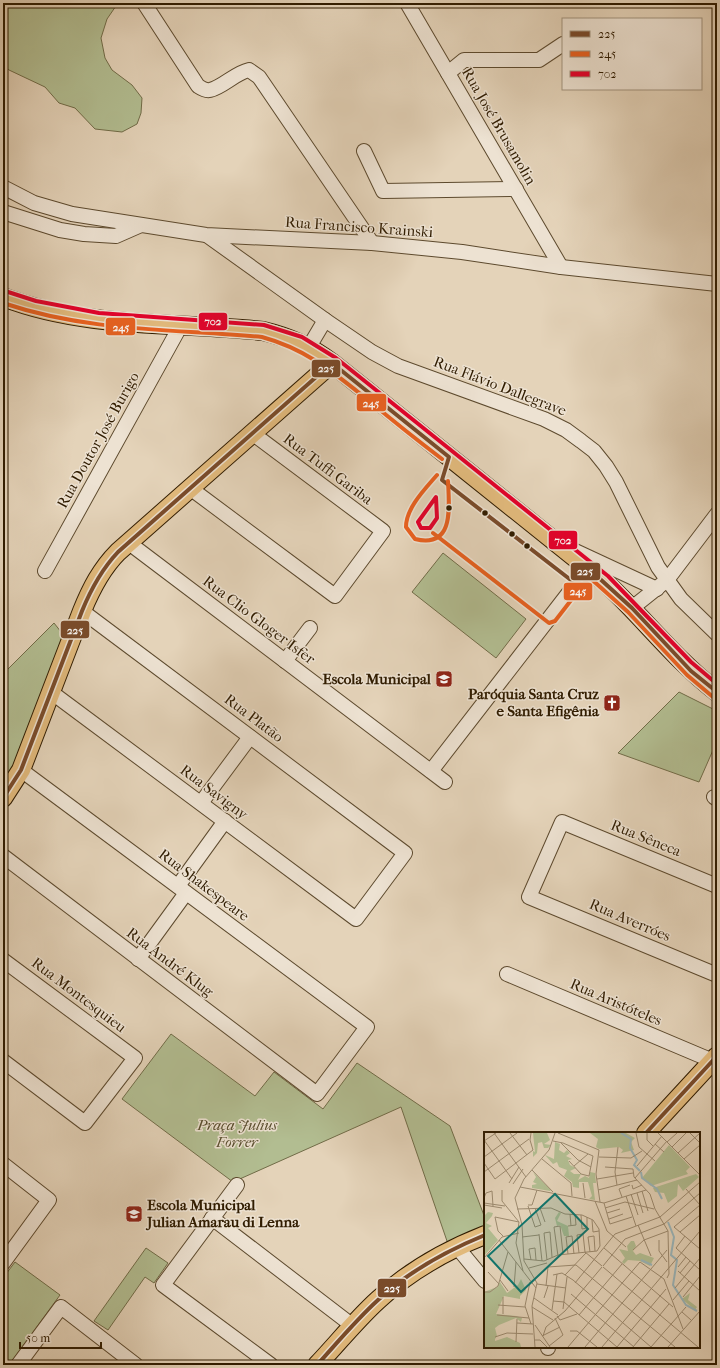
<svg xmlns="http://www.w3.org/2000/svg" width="720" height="1368" font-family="'IM FELL French Canon',serif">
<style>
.green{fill:#b2bd91;stroke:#716c48}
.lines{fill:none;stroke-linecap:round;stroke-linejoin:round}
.minor-casing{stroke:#5d4a2e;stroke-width:16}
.major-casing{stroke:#301c00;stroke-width:20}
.minor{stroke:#ede2d2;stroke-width:14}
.major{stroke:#e2ba7c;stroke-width:18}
.bus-1-casing{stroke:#ede2d2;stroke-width:7}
.bus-2-casing{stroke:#ede2d2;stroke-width:7}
.bus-3-casing{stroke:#ede2d2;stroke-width:7}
.bus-1{stroke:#7a4b2a;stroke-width:4}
.bus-2{stroke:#e86120;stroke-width:4}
.bus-3{stroke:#e4002b;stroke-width:4}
.bus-dot{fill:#301c00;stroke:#ede2d2;stroke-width:1.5}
.labels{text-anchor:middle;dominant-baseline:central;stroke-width:3;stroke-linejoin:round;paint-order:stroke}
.street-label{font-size:15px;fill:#301c00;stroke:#ede2d2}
.poi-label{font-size:15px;font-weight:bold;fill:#301c00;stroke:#ede2d2;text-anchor:end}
.park-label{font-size:15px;font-style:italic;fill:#574c2c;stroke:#ede2d2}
.inset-river{fill:none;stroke:#9ab5ba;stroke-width:2}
.inset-road{fill:none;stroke:#9c8a6f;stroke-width:1}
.view{fill:#0f766e;fill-opacity:0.15;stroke:#0f766e;stroke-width:2}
.inset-edge{fill:none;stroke:#301c00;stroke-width:2}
.line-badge{stroke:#ede2d2;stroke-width:1.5}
.badge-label{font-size:11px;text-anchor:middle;font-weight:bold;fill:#fff}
</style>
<rect width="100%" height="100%" fill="#e4d3b9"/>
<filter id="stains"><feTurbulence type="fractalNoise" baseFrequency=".005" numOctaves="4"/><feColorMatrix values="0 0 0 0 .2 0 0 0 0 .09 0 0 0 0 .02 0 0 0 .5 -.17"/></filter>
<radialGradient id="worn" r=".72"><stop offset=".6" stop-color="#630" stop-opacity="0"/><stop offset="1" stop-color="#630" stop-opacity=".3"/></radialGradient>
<g class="green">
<polygon points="3,3 118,3 107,19 101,38 105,58 112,70 132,85 142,98 141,113 137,124 122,132 95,129 75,108 59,103 45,87 9,70 3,65"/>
<polygon points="443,553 526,619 496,658 412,592"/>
<polygon points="54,623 65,637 19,758 3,788 3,674"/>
<polygon points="679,692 717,711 717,741 699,782 618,753"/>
<polygon points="171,1034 255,1096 274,1072 323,1109 357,1063 450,1126 485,1218 485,1227 448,1244 401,1107 233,1182 122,1099"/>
<polygon points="146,1248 168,1263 154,1283 145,1277 108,1330 94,1321"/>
<polygon points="15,1262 60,1295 9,1365 3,1365 3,1278"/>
</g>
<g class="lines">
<g class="minor-casing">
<g id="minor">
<path d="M144,3L198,86C201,88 205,91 210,90C223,87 235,73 249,70L259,77L372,243"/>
<polyline points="407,3 561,267"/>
<polyline points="448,73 464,60 539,60 563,44"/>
<polyline points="364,151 383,191 516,189"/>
<polyline points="3,187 34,203 72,214 206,235 372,243 462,252 561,267 717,284"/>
<polyline points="3,212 60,230 84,234 116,236 141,225"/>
<polyline points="208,236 325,320 372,352 398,366 544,419 566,430 581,441 594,451 606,466 616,482 658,567 681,599 717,634"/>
<polyline points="309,347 325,320"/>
<polyline points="190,488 335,596 383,531 252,433"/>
<polyline points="129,543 445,782"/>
<polyline points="571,549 657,589"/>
<polyline points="45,571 181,325"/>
<polyline points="632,608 667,580 717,514"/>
<polyline points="285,661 310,628"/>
<polyline points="51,692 356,919 405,853 82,611"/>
<polyline points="431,771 588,568"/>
<polyline points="714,797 717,799"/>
<polyline points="201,803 250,737"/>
<polyline points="3,856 317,1094 367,1027 21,770"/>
<polyline points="178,886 225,821"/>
<polyline points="717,886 562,822 529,897 717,975"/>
<polyline points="138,959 186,893"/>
<polyline points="3,960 135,1058 85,1123 3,1061"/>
<polyline points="507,974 713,1061"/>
<polyline points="3,1164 49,1200 3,1263"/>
<polyline points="237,1185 163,1285 271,1365"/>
<polyline points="212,1218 353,1326"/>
<polyline points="457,1247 485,1281"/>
<polyline points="548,1347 548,1348"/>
<polyline points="18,1365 61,1307 136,1365"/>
</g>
</g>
<g class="major-casing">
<g id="major">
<path d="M3,297C85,329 177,322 263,331C289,337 310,346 332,363L604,581C643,617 675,660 717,692"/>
<path d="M3,798L21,770L82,611C91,589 101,569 118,552L332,363"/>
<polyline points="646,1133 717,1056"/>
<path d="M317,1365C337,1344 356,1320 378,1300C408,1272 447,1250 485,1235"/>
</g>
</g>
<use href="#minor" class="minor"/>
<use href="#major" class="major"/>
<g class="bus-1-casing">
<g id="bus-1">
<path d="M3,798L21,770L82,611C91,589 102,569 118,552L332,363L449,457L442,480L576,584L588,568L632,608L691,671L717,692"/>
<polyline points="646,1133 717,1056"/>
<path d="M317,1365C337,1343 356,1320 378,1300C409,1271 446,1251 485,1235"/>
</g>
</g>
<g class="bus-2-casing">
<g id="bus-2">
<path d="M3,303C89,332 173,329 262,337C306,349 333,372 368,400C392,420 417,440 442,459"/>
<path d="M437,475C425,489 406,508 406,527L415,539C455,549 449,506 448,481"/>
<polyline points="433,533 549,623 555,621 589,577 628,612 687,675 713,697"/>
</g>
</g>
<g class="bus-3-casing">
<g id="bus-3">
<polyline points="5,291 36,301 99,313 264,325 302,337 336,358 608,576 691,662 717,684"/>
<polygon points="436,497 437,518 430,528 421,528 418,522"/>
</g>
</g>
<use href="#bus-1" class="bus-1"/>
<use href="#bus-2" class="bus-2"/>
<use href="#bus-3" class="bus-3"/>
</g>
<defs>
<g id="school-square" transform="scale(0.9)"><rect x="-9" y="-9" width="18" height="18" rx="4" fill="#8f2418" stroke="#ede2d2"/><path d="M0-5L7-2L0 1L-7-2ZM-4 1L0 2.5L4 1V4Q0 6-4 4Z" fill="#fff"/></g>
<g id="church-square" transform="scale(0.9)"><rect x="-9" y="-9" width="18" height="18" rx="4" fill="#8f2418" stroke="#ede2d2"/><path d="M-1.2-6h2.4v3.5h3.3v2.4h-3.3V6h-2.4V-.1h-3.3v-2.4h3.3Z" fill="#fff"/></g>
</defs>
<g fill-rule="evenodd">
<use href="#school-square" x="444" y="679"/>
<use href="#church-square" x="612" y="703"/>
<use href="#school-square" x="134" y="1214"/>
</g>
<g class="bus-dot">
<circle cx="449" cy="508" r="3.5"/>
<circle cx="485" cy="513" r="3.5"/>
<circle cx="512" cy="534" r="3.5"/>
<circle cx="527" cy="546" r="3.5"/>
</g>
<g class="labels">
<g class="street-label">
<text transform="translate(499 126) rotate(60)">Rua José Brusamolin</text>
<text transform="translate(359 227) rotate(4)">Rua Francisco Krainski</text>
<text transform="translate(500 386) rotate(21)">Rua Flávio Dallegrave</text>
<text transform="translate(98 440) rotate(-61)">Rua Doutor José Burigo</text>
<text transform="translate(328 469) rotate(37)">Rua Tuffi Gariba</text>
<text transform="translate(259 620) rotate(37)">Rua Clio Gloger Isfer</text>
<text transform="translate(254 718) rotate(37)">Rua Platão</text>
<text transform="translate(214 792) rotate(37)">Rua Savigny</text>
<text transform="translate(646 838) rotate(22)">Rua Sêneca</text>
<text transform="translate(204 885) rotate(37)">Rua Shakespeare</text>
<text transform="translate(630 920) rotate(23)">Rua Averróes</text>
<text transform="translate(170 962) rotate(37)">Rua André Klug</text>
<text transform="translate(79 995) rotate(37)">Rua Montesquieu</text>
<text transform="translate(616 1002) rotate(23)">Rua Aristóteles</text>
</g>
<g class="poi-label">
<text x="431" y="679">Escola Municipal</text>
<text x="599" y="694">Paróquia Santa Cruz<tspan x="599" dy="17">e Santa Efigênia</tspan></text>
<text x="147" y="1205" text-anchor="start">Escola Municipal<tspan x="147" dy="17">Julian Amarau di Lenna</tspan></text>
</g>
<g class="park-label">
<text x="237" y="1125">Praça Julius<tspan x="237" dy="17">Forrer</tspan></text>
</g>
</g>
<g transform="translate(484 1132)">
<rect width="216" height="216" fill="#e4d3b9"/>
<path d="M49,1H63L66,8L60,12L67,13L64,16H60L58,10L54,11L53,21L49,25V19L51,20ZM106,1H142L151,6L147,10L150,18L137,21L139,18L135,15L115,17L112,15L114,7ZM71,10L76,12L75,18L80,21L83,18L86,21L82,24L88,27L84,28L86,33L92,36L86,39L90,42H97L94,48L101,44L105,46L106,40L111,41L112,51H109L111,68L105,67L108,64L104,50H95V56L89,55L88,50L80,44L83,38L75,35L73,30L69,32L61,23L70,27ZM185,13L206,35L202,39L204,42L167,54L158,46ZM49,40L67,58L66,59L48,56V53L53,52L49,50L52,45ZM212,42L215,45L199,59L194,52L193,64L184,71L180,61L171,60L169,56ZM4,80L9,81L8,84L2,91L8,94L4,96L14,108L0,124V84ZM75,80L77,81L73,89L84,94L85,104H80L76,93L73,94L71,86ZM147,109H150L152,114L149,119L152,123L156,121L170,126L166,134L156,129L144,128L140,132L138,130L141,126L135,117L144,119L143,114ZM37,147L42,158L36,164V167L20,164L12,182L32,184L38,186L37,190L32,186L15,193L11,196L13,204L11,207V209L23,205L36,211L37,215H0V160L13,155L16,150L23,161L34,153ZM206,161L204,168L213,175L211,178L198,167Z" fill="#b2bd91"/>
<path class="inset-river" d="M137,1L147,7L146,16L153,28L150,33L156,39M157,40L158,46L173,57L178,67M184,90L190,105L187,123L193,128L189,153L202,173L213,179M157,128L168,133"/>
<path class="inset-road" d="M10,1L42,45M26,1L43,23M74,1L115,18L112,42L116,70M152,1L155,15L171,29M163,1V8L169,14M174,1L216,43M206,1L216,11M0,8L28,47M0,9L12,1M69,9L79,11L109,24L105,44L97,42L85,29M76,10L94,28L107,35M183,10L193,1M171,12L180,20M188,15L202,1M194,21L216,1M0,25L33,1M115,25L147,26L158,19M58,27L87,51L88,64M200,27L216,13M0,31L11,47L49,18L46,8L47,1M90,34L104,22M153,34L178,4M121,35L149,37M149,37L150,45L166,62L171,77L184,99L185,142L183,146M48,38L69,60M0,40L45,7M151,46L183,9M113,47L149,41M25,51L35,35M99,51L101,66M29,52L39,37M133,53L131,40L134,15M148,53L149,57L158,53M36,55L120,71L162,58M202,57L216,73M18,58V69L35,90L32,111L39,139M114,58L153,48M158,59L164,79M153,61L159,81M147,62L154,83M142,64L152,94M138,65L135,57L146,53M0,66L2,61L8,59L9,74M111,69L123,99L142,115M0,71L21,74M120,71L126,92L148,85M0,73L18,76M44,73H48L53,58M216,73L190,95L216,117M44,74L51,95L57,93L51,76M56,76L61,90M121,76L141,70L170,77M33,77L67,76L81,82L98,83L109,88L115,97L116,114L113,119L74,123L60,129L40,127M123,81L136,77M86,82L87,94M97,83L98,97L103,96V85M125,87L139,82M108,88L109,100L115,99M154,93L167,124M84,94L92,93L91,82M196,100L216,83M55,102L58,129M19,104L14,99L11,85L35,90M201,104L192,116L216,138M38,105L55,103M15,108L52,156M175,108V119L183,130M120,116L189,175M149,118L160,108L184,99M101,120L118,134M106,120L104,105L110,104L111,119M95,121L93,103L99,102L101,120M84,122L82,105L88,104L90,122M74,124L70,95L76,94L79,122M0,126L18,105L35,101M47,128L45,117L51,116L52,128M63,128L60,101L66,100L68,125M119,134L141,107L180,92L216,61M119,135L214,215M194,135L202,125M45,136L63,131M194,139L216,159M4,140L15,152M196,141L206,129M69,143L78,141L89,148L167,215M81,143L102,121M16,148L24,159M46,150L41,174L47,192M91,151L131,102L176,85L216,50M53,152L82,156M62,154L64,135L92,133L191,215M30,155L32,130M191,156L216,126M0,160H6L14,154L24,120M87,162L150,215M199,165L216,144M50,166L74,183M60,166L64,154M189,168L205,149M69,169L80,170L133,215M14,173L41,175M48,175L69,188M79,177L83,145M68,178L73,142M198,180L207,188M19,182V165M13,183L45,186M95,183L138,132M73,184L76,188L93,182M33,191L49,192M51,193L66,215M86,199H93L113,215M58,204L76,195M59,204L62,195L81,179L118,135M11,205L23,201L49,202M51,208H56L63,215M32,210L33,187M65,214L79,203L71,186M51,215L48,174L53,151L40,129L38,93L31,66L40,47L65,18L71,1M84,215L156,130L180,147L199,197M101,215L183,118M118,215L216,99M133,215L182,157M149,215L185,172M167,215L202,175M184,215L216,179"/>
<path class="view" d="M71,62L104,97L37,160L4,124Z"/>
<rect width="216" height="216" class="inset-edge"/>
</g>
<g class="line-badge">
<rect x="198" y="312" width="30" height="19" rx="4" fill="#e4002b"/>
<rect x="105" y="317" width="31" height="19" rx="4" fill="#e86120"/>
<rect x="311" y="359" width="30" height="19" rx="4" fill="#7a4b2a"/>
<rect x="356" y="393" width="31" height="19" rx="4" fill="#e86120"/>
<rect x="548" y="530" width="30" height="20" rx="4" fill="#e4002b"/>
<rect x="570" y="562" width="31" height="19" rx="4" fill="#7a4b2a"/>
<rect x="563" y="582" width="30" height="19" rx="4" fill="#e86120"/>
<rect x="60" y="620" width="30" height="19" rx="4" fill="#7a4b2a"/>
<rect x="377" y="1278" width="30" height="20" rx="4" fill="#7a4b2a"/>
</g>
<g class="badge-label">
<text x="213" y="325">702</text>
<text x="121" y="331">245</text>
<text x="326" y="372">225</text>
<text x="371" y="407">245</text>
<text x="563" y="544">702</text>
<text x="585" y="575">225</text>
<text x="578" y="595">245</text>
<text x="75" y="634">225</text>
<text x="392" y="1292">225</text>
</g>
<rect width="720" height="1368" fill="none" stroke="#e4d3b9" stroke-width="16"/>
<rect x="4" y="4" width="712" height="1360" fill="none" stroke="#301c00" stroke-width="2"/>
<rect x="8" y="8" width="704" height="1352" fill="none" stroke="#301c00"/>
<rect x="562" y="18" width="140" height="72" fill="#ede2d2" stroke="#a1937e"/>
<rect x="570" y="31" width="20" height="6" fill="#7a4b2a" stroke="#a1937e"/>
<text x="598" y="38" font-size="12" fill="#301c00">225</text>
<rect x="570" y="51" width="20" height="6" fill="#e86120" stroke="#a1937e"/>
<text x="598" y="58" font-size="12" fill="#301c00">245</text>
<rect x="570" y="71" width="20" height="6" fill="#e4002b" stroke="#a1937e"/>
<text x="598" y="78" font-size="12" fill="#301c00">702</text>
<path d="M20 1342v6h81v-6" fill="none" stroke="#301c00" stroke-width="2"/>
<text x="26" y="1342" font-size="12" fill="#301c00" stroke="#ede2d2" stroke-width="3" paint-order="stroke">50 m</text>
<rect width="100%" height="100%" filter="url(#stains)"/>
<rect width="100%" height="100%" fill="url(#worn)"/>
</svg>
